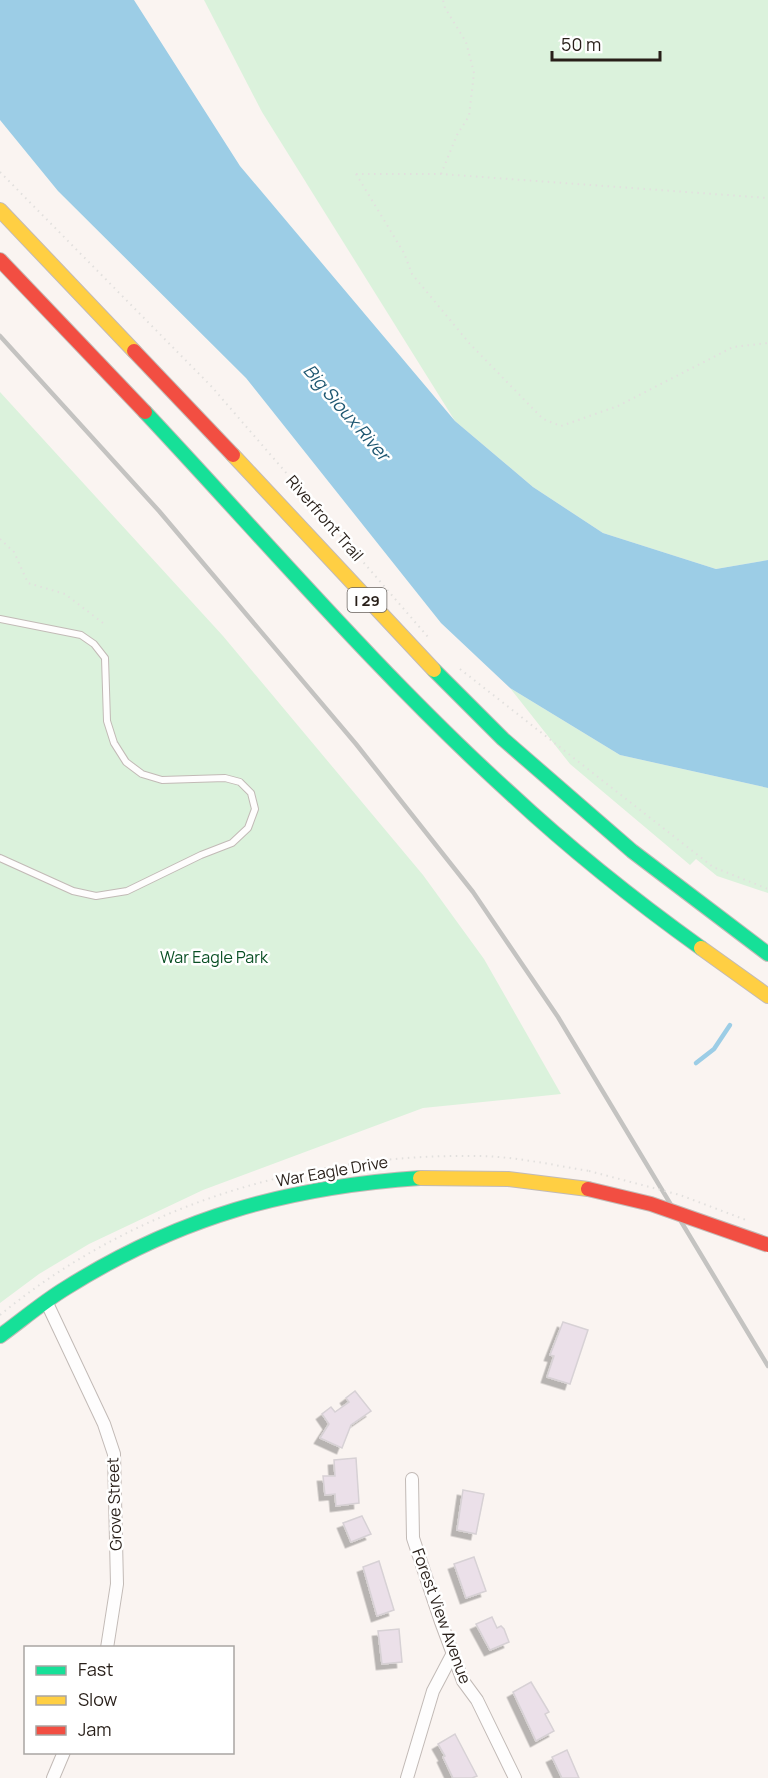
<svg xmlns="http://www.w3.org/2000/svg" width="768" height="1778" font-family="Manrope,sans-serif">
<style>
.green{fill:#dbf2dc}
.water{fill:#9ccde6}
.lines{fill:none;stroke-linecap:round;stroke-linejoin:round}
.stream{stroke:#9ccde6;stroke-width:4.5}
.building{fill:#ebe0e9;stroke:#d7d1d5;stroke-width:1.5;filter:url(#shadow)}
.lane-casing{stroke:#c2bab6;stroke-width:8}
.street-casing{stroke:#c2bab6;stroke-width:14}
.fast-casing{stroke:#c2bab6;stroke-width:16}
.slow-casing{stroke:#c2bab6;stroke-width:16}
.jam-casing{stroke:#c2bab6;stroke-width:16}
.path{stroke:#e2e0de;stroke-width:2;stroke-dasharray:1.5 4.5;stroke-linecap:butt}
.lane{stroke:#fefdfd;stroke-width:6}
.street{stroke:#fefdfd;stroke-width:12}
.fast{stroke:#16e098;stroke-width:14}
.slow{stroke:#ffcf43;stroke-width:14}
.jam{stroke:#f24e42;stroke-width:14}
.rail{stroke:#c4c3c1;stroke-width:4.5}
.jam-bridge-casing{stroke:#c2bab6;stroke-width:16;stroke-linecap:butt}
.path-bridge{stroke:#e2e0de;stroke-width:2;stroke-dasharray:1.5 4.5;stroke-linecap:butt}
.jam-bridge{stroke:#f24e42;stroke-width:14}
.labels{text-anchor:middle;dominant-baseline:central;stroke-width:5;stroke-linejoin:round;paint-order:stroke}
.shield{fill:#fff;stroke:#68625e;stroke-width:1.5}
.shield-label{font-size:15px;font-weight:bold;fill:#281f19}
.street-label{font-size:16px;fill:#281f19;stroke:#fff}
.park-label{font-size:16px;fill:#094f24;stroke:#fff}
.water-label{font-size:18px;font-style:italic;fill:#1e5771;stroke:#fff}
</style>
<defs>
<filter id="shadow"><feDropShadow dx="-5.5" dy="5.5" stdDeviation="0" flood-color="#0004"/></filter>
</defs>
<rect width="100%" height="100%" fill="#faf4f1"/>
<g class="green">
<polygon points="204,0 768,0 768,560 716,569 603,533 533,487 455,421 262,112"/>
<polygon points="0,392 223,636 423,875 484,959 561,1094 423,1108 203,1190 89,1244 39,1274 0,1303"/>
<polygon points="510,688 620,755 768,788 768,893 717,876 696,859 690,865 570,764"/>
</g>
<polygon class="water" points="0,0 134,0 240,166 455,421 533,487 603,533 716,569 768,560 768,788 620,755 510,688 441,623 246,378 58,191 0,120"/>
<g class="lines">
<polyline class="stream" points="696,1063 714,1049 730,1025"/>
</g>
<g class="building">
<polygon points="563,1322 588,1330 570,1384 547,1377 554,1356 550,1355"/>
<polygon points="355,1391 371,1411 351,1425 342,1448 320,1438 329,1424 322,1414 331,1407 335,1412 349,1402 346,1398"/>
<polygon points="356,1458 359,1503 336,1506 335,1494 325,1495 323,1476 335,1476 334,1460"/>
<polygon points="463,1490 484,1494 476,1534 457,1530"/>
<polygon points="362,1516 371,1534 351,1542 343,1523"/>
<polygon points="474,1557 486,1591 466,1598 454,1564"/>
<polygon points="379,1561 394,1610 377,1616 363,1567"/>
<polygon points="492,1617 497,1628 501,1626 504,1629 509,1642 490,1650 476,1624"/>
<polygon points="399,1629 402,1662 382,1664 378,1631"/>
<polygon points="531,1682 549,1712 545,1714 554,1731 536,1741 513,1692"/>
<polygon points="455,1734 477,1776 472,1778 453,1778 443,1757 445,1756 438,1744"/>
<polygon points="567,1750 579,1778 562,1778 552,1757"/>
</g>
<g class="lines">
<g class="lane-casing">
<polyline id="lane" points="0,619 81,635 94,644 105,658 107,721 114,743 126,762 142,774 162,780 225,778 240,782 251,793 255,809 248,828 232,843 201,855 127,891 96,896 73,891 0,858"/>
</g>
<g class="street-casing">
<g id="street">
<polyline points="46,1301 104,1424 114,1454 117,1584 107,1648"/>
<polyline points="412,1479 413,1538 441,1622 463,1681 477,1700 515,1778"/>
<polyline points="53,1778 64,1752"/>
<polyline points="407,1778 433,1691 453,1653"/>
</g>
</g>
<g class="fast-casing">
<g id="fast">
<path d="M145,412C265,540 380,675 510,793C570,849 634,900 701,948"/>
<polyline points="434,670 503,739 632,851 768,954"/>
<path d="M0,1336C22,1320 43,1302 66,1288C179,1217 288,1187 420,1178"/>
</g>
</g>
<g class="slow-casing">
<g id="slow">
<polyline points="0,210 134,351"/>
<polyline points="233,455 434,670"/>
<polyline points="701,948 768,996"/>
<polyline points="420,1178 508,1179 588,1189"/>
</g>
</g>
<g class="jam-casing">
<g id="jam">
<polyline points="0,260 145,412"/>
<polyline points="134,351 233,455"/>
</g>
</g>
<g class="path">
<polyline points="0,172 212,387 428,637"/>
<polyline points="356,174 404,253 412,274 470,344 543,419 561,426 618,406 733,347 768,343"/>
<polyline points="356,174 441,174 768,198"/>
<polyline points="441,174 457,135 469,116 474,73 466,42 445,8 443,0"/>
<polyline points="0,539 14,552 28,583 65,594 103,623"/>
<polyline points="460,669 713,867 768,889"/>
<path d="M0,1315C135,1204 307,1153 481,1156C517,1157 553,1165 589,1171"/>
</g>
<use href="#lane" class="lane"/>
<use href="#street" class="street"/>
<use href="#fast" class="fast"/>
<use href="#slow" class="slow"/>
<use href="#jam" class="jam"/>
<polyline class="rail" points="0,336 159,511 356,744 473,892 558,1017 768,1366"/>
<g class="jam-bridge-casing">
<polyline id="jam-bridge" points="588,1189 651,1204 768,1245"/>
</g>
<polyline class="path-bridge" points="589,1171 680,1195 746,1220"/>
<use href="#jam-bridge" class="jam-bridge"/>
</g>
<g class="labels">
<rect class="shield" x="347.5" y="588" width="39" height="24" rx="4.5"/>
<g class="shield-label">
<text x="367" y="600">I 29</text>
</g>
<g class="street-label">
<text transform="translate(325 518) rotate(49)">Riverfront Trail</text>
<text transform="translate(332 1171) rotate(-10)">War Eagle Drive</text>
<text transform="translate(114 1504) rotate(-92)">Grove Street</text>
<text transform="translate(442 1616) rotate(70)">Forest View Avenue</text>
</g>
<g class="park-label">
<text x="214" y="957">War Eagle Park</text>
</g>
<g class="water-label">
<text transform="translate(347 412) rotate(49)">Big Sioux River</text>
</g>
</g>
<rect x="24" y="1646" width="210" height="108" fill="#ffffff" stroke="#a9a5a3" stroke-width="1.5"/>
<rect x="36" y="1666" width="30" height="9" fill="#16e098" stroke="#a9a5a3" stroke-width="1.5"/>
<text x="78" y="1676" font-size="18" fill="#281f19">Fast</text>
<rect x="36" y="1696" width="30" height="9" fill="#ffcf43" stroke="#a9a5a3" stroke-width="1.5"/>
<text x="78" y="1706" font-size="18" fill="#281f19">Slow</text>
<rect x="36" y="1726" width="30" height="9" fill="#f24e42" stroke="#a9a5a3" stroke-width="1.5"/>
<text x="78" y="1736" font-size="18" fill="#281f19">Jam</text>
<path d="M552 51v9h108v-9" fill="none" stroke="#281f19" stroke-width="3"/>
<text x="561" y="51" font-size="18" fill="#281f19" stroke="#ffffff" stroke-width="4.5" paint-order="stroke">50 m</text>
</svg>
